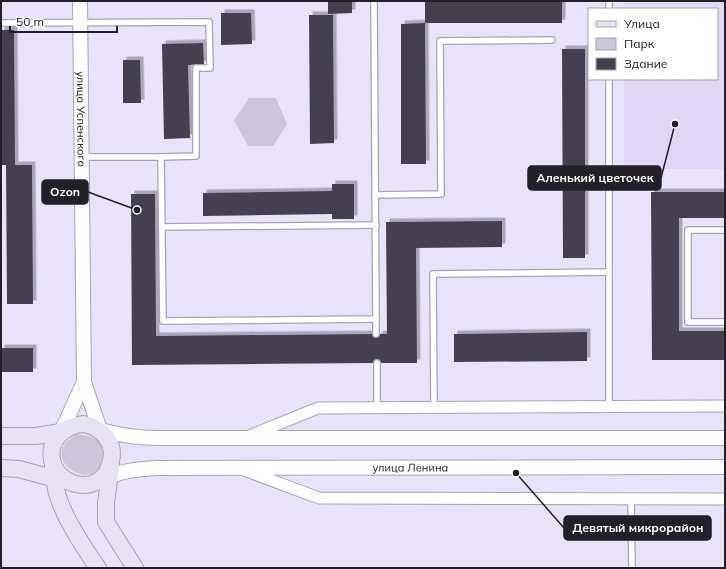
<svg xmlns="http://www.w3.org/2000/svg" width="726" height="569" font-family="Mulish,sans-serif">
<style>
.built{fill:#dfd7f3}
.green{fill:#ccc6db}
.building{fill:#443f50;filter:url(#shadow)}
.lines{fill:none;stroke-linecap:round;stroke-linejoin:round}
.service-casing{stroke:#a8a2b6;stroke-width:8}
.minor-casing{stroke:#a8a2b6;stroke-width:13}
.tertiary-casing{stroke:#a8a2b6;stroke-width:16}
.secondary-casing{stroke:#a8a2b6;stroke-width:18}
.service{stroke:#fff;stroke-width:5.5}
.minor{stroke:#fff;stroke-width:11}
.tertiary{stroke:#fff;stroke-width:14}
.secondary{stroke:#e7e1f4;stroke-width:16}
.labels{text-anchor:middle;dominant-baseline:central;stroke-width:4;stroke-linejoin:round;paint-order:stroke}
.street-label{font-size:11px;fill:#232028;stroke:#fff}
.leader{fill:none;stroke:#232028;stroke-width:1.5}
.callout-dot{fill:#232028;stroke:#fff;stroke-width:1.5}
.callout{fill:#232028;stroke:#232028;stroke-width:1.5}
.callout-label{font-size:12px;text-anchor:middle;font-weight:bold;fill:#fff}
</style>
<defs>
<filter id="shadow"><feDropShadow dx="3.5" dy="-3.5" stdDeviation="0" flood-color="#0004"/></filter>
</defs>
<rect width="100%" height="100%" fill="#e9e3f9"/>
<polygon class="built" points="624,1 725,1 725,169 624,169 624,79 717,79 717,9 624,9"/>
<g class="green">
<polygon points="249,98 276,98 287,124 273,146 248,146 234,120"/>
<path d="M76,435C87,434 105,439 106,452C106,455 104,459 103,461C94,495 35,458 76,435Z"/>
</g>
<g class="building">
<polygon points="328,1 352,1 352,13 328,14"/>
<rect x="425" y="1" width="137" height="22"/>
<polygon points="221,13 251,13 252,44 221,45"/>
<polygon points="309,15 333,15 334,143 310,144"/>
<polygon points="425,23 426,164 401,164 401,24"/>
<polygon points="1,30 14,30 15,165 32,165 33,304 7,304 6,165 1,165"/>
<polygon points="203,43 204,64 188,65 190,138 164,139 162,44"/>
<polygon points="562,49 585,49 585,258 563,258"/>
<polygon points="123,60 140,60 141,103 123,103"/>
<polygon points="332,184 354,184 354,219 332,219 332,214 203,216 203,193 332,191"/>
<polygon points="651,192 725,192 725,218 679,218 679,331 725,331 725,360 652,360"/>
<polygon points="131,194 155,194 156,336 372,334 374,337 376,338 379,336 380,334 387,334 386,222 502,221 502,247 416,248 417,363 381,363 379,360 377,359 374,361 373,363 132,365"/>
<polygon points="587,332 587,361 454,362 454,334"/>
<rect x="1" y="348" width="32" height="24"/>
</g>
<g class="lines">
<g class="service-casing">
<g id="service">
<polyline points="609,1 609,9"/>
<polyline points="1,23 209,22 210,68 196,68 196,156 161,157"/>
<polyline points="609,79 609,406"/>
<polyline points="82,157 161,157 163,321 376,319 374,1"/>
<polyline points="375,195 441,194 440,41 552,40"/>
<polyline points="162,227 376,225"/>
<polyline points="725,230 688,230 688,322 725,322"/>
<polyline points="376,319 376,334"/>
<polyline points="377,363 377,408"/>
<polyline points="434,408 433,274 609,272"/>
<polyline points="631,498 632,568"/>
</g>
</g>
<g class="minor-casing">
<g id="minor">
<polyline points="249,436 318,408 725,406"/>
<polyline points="244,470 319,498 725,499"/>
</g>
</g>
<g class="tertiary-casing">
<g id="tertiary">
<path id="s1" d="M80,1L84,382L100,430C119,435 137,438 157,438H725"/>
<polyline points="61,432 84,382"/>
<path id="s2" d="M101,480C119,471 138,469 157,468L725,467"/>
</g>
</g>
<g class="secondary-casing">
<g id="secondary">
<path d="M84,424C103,428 117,444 110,464C108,468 107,473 105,475C89,494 57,484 52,460C48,439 66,425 84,424Z"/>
<polyline points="1,436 36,436 61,432"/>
<path d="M53,464C54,472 54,481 56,489C61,513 84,548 98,568"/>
<polyline points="111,466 106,503 106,522 135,568"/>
<polyline points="1,468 19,469 63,481"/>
</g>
</g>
<use href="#service" class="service"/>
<use href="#minor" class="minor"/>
<use href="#tertiary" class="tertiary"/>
<use href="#secondary" class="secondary"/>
</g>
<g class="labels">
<g class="street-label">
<text stroke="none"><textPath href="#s1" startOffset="118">улица Успенского</textPath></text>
<text stroke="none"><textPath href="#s2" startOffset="311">улица Ленина</textPath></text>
</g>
</g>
<path class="leader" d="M675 124L661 178M137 210L88 192M516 473L564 528"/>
<g class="callout-dot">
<circle cx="675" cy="124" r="4"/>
<circle cx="137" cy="210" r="4"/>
<circle cx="516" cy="473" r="4"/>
</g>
<g class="callout">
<rect x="528" y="166" width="133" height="24" rx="4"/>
<rect x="42" y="180" width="46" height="24" rx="4"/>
<rect x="564" y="516" width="147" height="24" rx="4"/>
</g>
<g class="callout-label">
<text x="595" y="182">Аленький цветочек</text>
<text x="65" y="196">Ozon</text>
<text x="638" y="532">Девятый микрорайон</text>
</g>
<rect width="726" height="569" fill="none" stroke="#232028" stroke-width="4"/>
<rect x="588" y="8" width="130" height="72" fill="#ffffff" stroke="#a7a6a9"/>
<rect x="596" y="21" width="20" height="6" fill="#e7e1f4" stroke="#a7a6a9"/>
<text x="624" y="28" font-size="12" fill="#232028">Улица</text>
<rect x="596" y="38" width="20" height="12" fill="#ccc6db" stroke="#a7a6a9"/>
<text x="624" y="48" font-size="12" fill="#232028">Парк</text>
<rect x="596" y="58" width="20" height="12" fill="#443f50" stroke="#a7a6a9"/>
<text x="624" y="68" font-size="12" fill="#232028">Здание</text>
<path d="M10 26v6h107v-6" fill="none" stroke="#232028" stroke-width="2"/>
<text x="16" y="26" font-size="12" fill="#232028" stroke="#ffffff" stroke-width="3" paint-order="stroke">50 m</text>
</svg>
